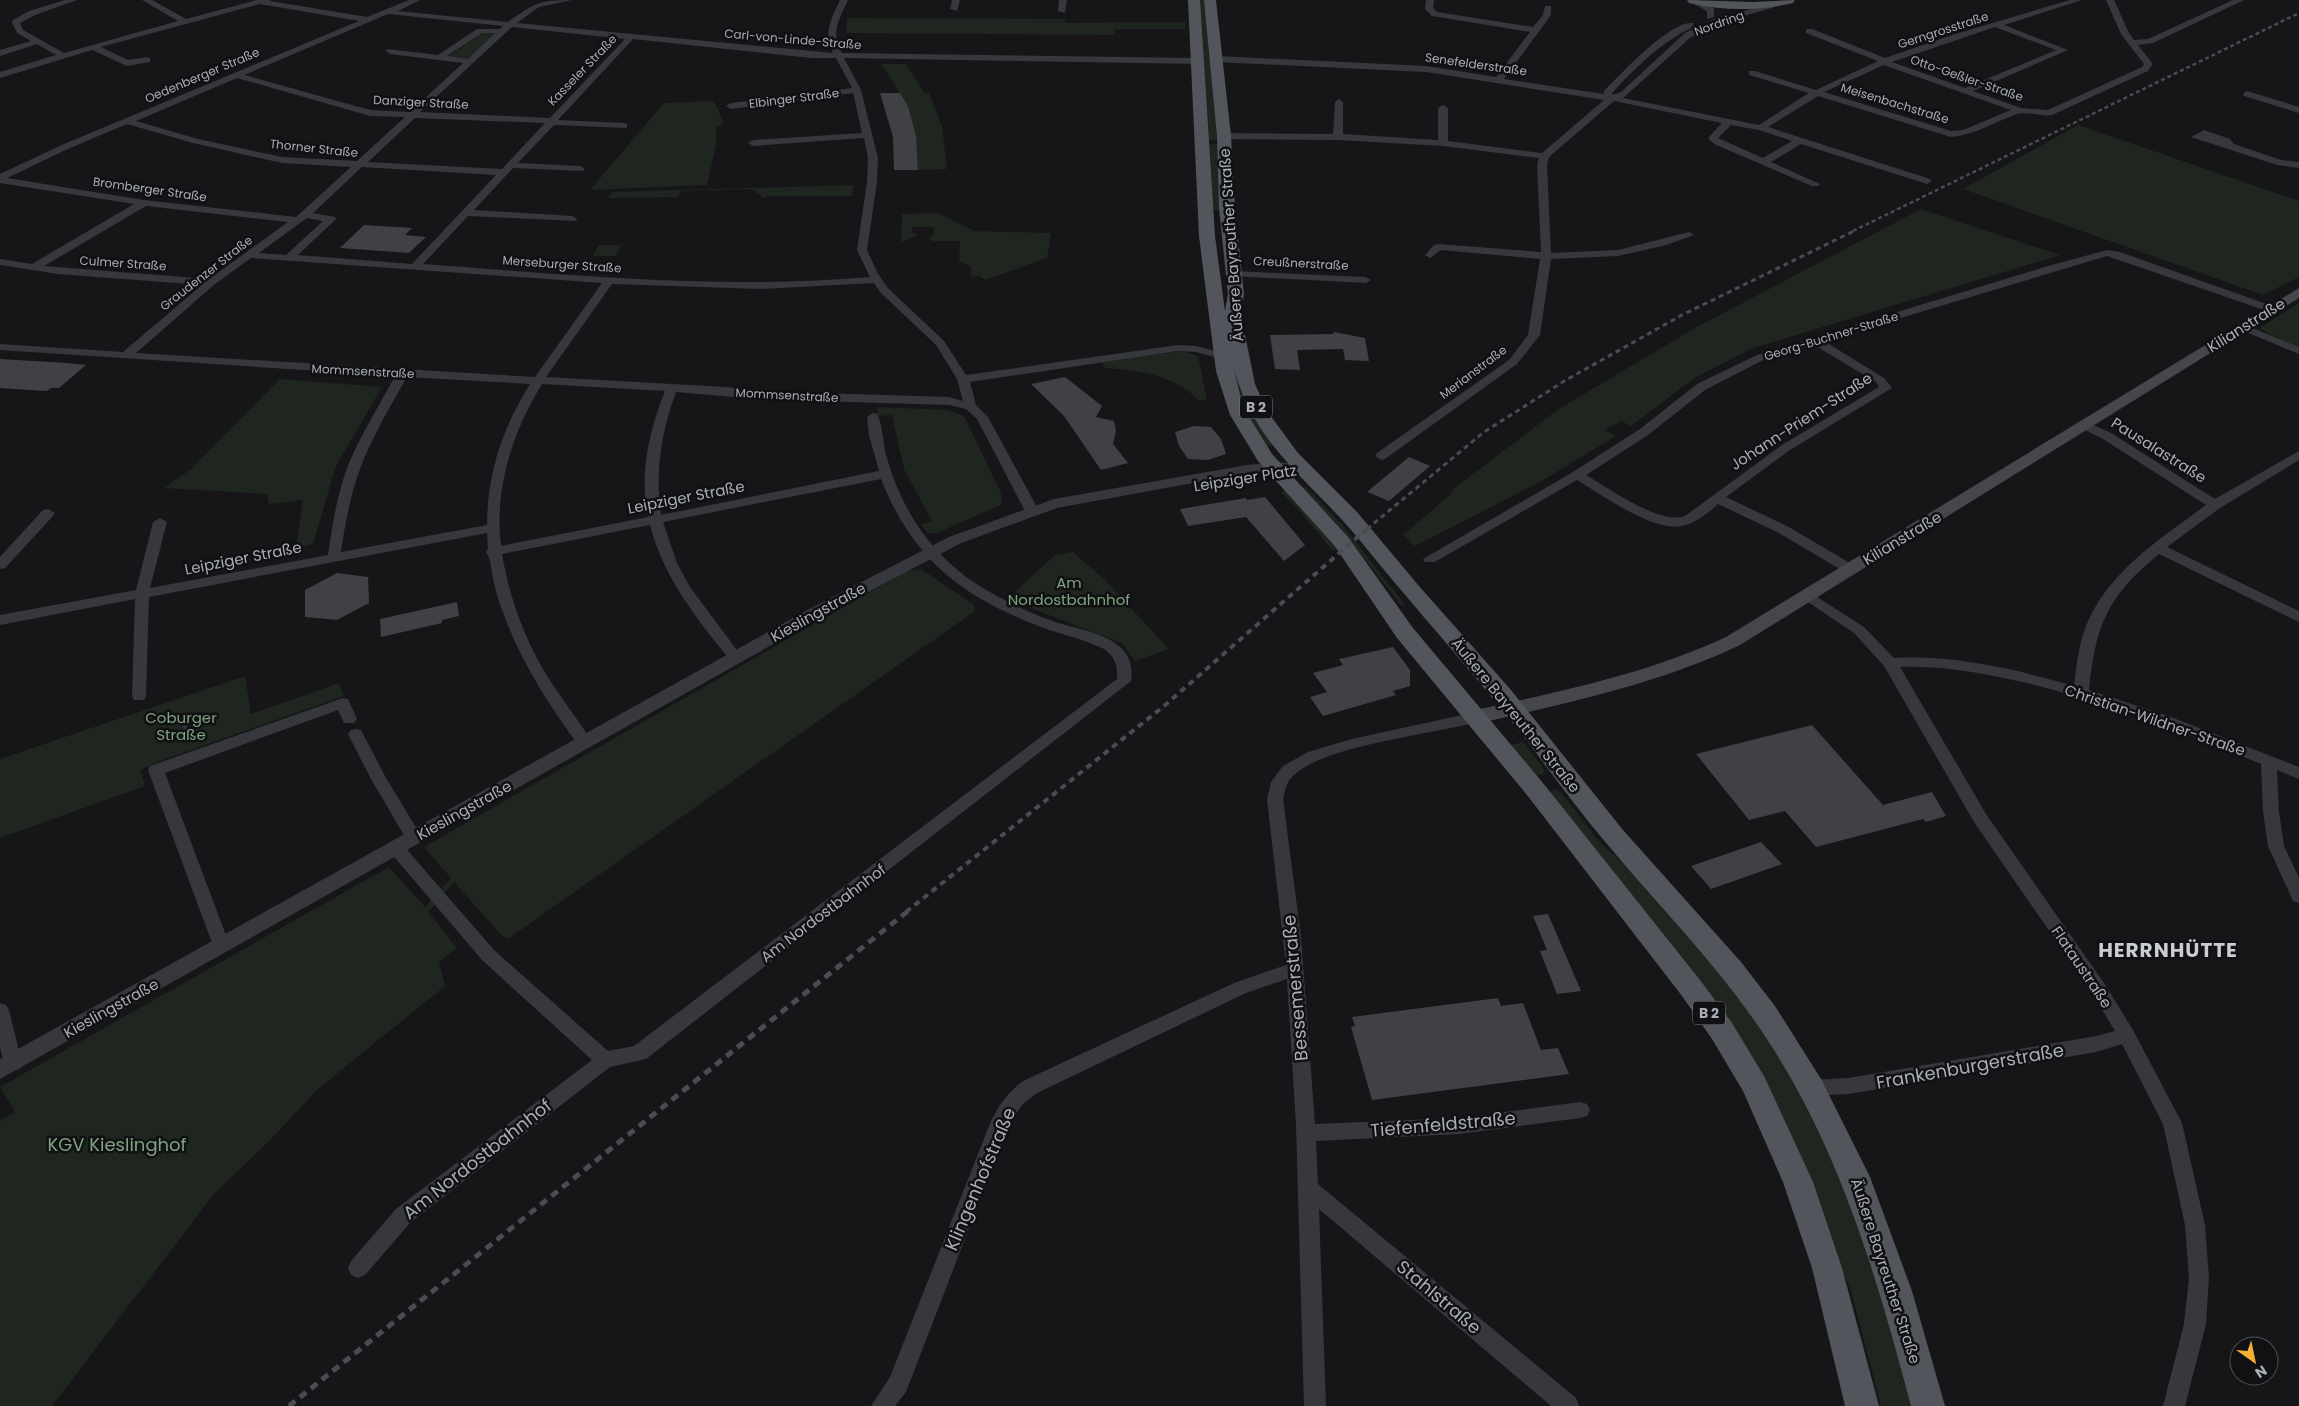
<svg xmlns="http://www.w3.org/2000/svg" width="2299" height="1406" font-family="Poppins,sans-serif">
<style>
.green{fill:#1e261f}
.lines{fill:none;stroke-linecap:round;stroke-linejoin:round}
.stream{stroke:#2c353c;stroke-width:5}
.building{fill:#404145}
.minor{fill:#37383d;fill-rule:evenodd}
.tertiary{fill:#37383d;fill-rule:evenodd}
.secondary{fill:#45474d;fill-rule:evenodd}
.primary{fill:#53555c;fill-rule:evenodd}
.rail-far3{stroke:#4a4c52;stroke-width:2.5;stroke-dasharray:4 3;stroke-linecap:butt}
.rail-far2{stroke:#4a4c52;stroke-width:3;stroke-dasharray:5 4;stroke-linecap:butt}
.rail-far1{stroke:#4a4c52;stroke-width:4;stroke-dasharray:6 5;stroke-linecap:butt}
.rail{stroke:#4a4c52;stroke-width:5;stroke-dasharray:8 6;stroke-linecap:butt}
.labels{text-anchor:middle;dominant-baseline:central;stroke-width:5;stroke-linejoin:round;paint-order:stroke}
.far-street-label{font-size:12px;fill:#a8adb8;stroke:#111113}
.shield{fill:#111113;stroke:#7b7e86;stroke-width:1}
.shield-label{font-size:14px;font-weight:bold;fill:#a8adb8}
.street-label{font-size:15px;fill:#a8adb8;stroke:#111113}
.park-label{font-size:15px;fill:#7fa381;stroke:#111113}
.near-street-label{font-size:18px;fill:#a8adb8;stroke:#111113}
.near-park-label{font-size:18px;fill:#7fa381;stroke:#111113}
.district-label{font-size:20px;font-weight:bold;letter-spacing:1px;fill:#c9ccd4;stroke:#111113}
</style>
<rect width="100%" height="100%" fill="#161618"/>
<g class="green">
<polygon points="1198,0 1206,0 1219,140 1207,140"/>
<polygon points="847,18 1065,19 1065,23 1185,22 1185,29 1115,29 1115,35 846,33"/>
<polygon points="482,33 496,33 468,59 447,57"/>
<path d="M881,64H906L925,93H929L942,126L947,169L918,170C917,120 908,104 881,64Z"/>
<polygon points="714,101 724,123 716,127 716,144 707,185 590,190 664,103"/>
<polygon points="2078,125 2299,201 2299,277 2263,295 1963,189"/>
<polygon points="1207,144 1219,144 1220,210 1212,210"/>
<polygon points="853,185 852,196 768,196 764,198 751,189 682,191 678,197 608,198 612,192"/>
<polygon points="1921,209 2060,255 1753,348 1696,377 1631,426 1621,421 1605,430 1616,436 1540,482 1415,546 1403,535 1451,494 1452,490 1557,410 1695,328"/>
<polygon points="938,213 974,231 1051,233 1047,258 985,280 980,276 971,277 971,266 959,261 960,241 933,241 928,239 934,234 934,227 912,227 912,232 918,235 901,243 902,214"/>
<polygon points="598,245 621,245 616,256 593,256"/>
<polygon points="2299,303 2299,348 2260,329 2261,327"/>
<polygon points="1229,336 1276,445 1265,447 1248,419 1230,368"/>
<path d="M1181,351L1198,356L1207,400L1199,401C1176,375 1138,370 1105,368L1102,362Z"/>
<polygon points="280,379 382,387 336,466 313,544 296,548 303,500 269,504 267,494 164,488 191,469"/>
<polygon points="877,407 948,410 959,414 965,418 1001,493 1001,505 937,533 928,533 921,525 932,521 904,469 892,415 877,416"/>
<polygon points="1306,487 1343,526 1405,605 1402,606 1335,522 1301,488"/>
<polygon points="1289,490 1338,547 1333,551 1299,510 1281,492"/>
<polygon points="1073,552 1105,580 1169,649 1135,661 1122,643 1007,599 1055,555"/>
<polygon points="921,569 974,605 975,611 509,938 503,937 454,882 428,912 457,948 439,962 445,986 318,1089 272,1138 214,1194 52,1406 0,1406 0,1121 15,1112 0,1087 389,867 425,907 451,878 424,847 907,571"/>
<polygon points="245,676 251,714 339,683 344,696 160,761 140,770 145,786 0,838 0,759"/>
<polygon points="1523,742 1545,770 1543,774 1535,776 1507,746"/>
<polygon points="1555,789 1561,792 1599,841 1652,891 1747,1001 1823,1129 1921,1406 1881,1406 1851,1291 1789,1145 1547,792"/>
</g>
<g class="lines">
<polyline class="stream" points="177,717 182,720 188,734 197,730 197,725"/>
</g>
<g class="building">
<polygon points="880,93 900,93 908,106 916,136 918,170 894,170 893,137"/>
<polygon points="364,225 412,228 405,235 426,237 409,253 340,248"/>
<polygon points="1334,332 1365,338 1369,361 1345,360 1343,349 1297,350 1300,370 1275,369 1270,335 1333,334"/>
<polygon points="0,359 66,363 86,365 59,388 51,388 47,391 0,388"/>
<polygon points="1065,377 1102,406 1096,417 1114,421 1116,431 1113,444 1128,463 1101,470 1064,416 1031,384"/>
<polygon points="1194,426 1211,427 1221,439 1226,454 1208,460 1188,459 1179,446 1175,432"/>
<polygon points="1409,457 1430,466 1389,501 1367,492"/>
<polygon points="1265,497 1305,545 1284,561 1246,517 1188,526 1180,509 1246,498 1247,500"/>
<polygon points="337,573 368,577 369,603 337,620 305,617 305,590"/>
<polygon points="457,602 459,616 442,620 442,623 381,637 380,619"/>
<polygon points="1393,647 1410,670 1410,686 1393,691 1396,695 1323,716 1310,697 1327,692 1313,673 1343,665 1339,659"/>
<polygon points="1812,725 1883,805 1932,792 1946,816 1926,822 1923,819 1816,847 1785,811 1749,820 1696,754"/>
<polygon points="1761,842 1782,864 1711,889 1691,866"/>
<polygon points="1548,914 1581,991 1557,994 1540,951 1547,950 1533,916"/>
<polygon points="1498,998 1501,1006 1523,1003 1541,1050 1558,1048 1569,1074 1372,1100 1351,1027 1355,1026 1352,1017"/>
</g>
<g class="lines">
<g class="minor">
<path d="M65,0H77L35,15L20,23L23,30L64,53L178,21L142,0H152L186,19L257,0H271L270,1L367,17L409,0H420L398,11L508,22C535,3 538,0 572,0L539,7L517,23L833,53C823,33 831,19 840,0H848C839,20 830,32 842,53L1198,58L1202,61L1198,64L844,58L861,90L878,158L877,182L867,250L878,274L888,288L944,341L966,375L1178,345L1196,346L1226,354L1228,356L1222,359L1196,352L1178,351L970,382L976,405L988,417L1039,511L1032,515L1025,511L977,419L966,409L949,405L756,399L676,392C661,433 655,471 661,515L879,471L869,435L867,417L873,413L877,414C883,425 883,443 886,455C901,509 930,554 978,585C1001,599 1027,612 1053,621C1074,629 1102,631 1120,647C1130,655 1133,668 1131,681L646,1059L610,1067L410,1223L365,1275L358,1278L351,1275L348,1268L351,1261L396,1209L592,1060L482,960L390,852L388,848L390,844L396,842L402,844L494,950L608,1051L634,1046L1117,679C1118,666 1115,657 1104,649C1082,638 1058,634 1036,625C959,595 912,557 881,479L663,522L677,563L690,587L742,657L740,660H730C697,619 663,577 650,525L502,554C510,600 526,643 551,682C564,702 579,721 592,742L589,746H579C549,705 521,662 504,615C499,603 495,590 493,578C491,569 491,559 486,552L488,549L487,533L149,597L146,696L144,700H134L132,696L135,599L0,625V615L136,590L153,522L160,518L167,522L150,588L328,555C332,526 337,496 347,468C360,436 379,406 395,376L0,350V344L123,352L202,285L58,274L0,265V259L32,264L134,204L0,183V174L64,144L359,21L260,4L101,47L128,60L147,57L150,58V62L127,66L92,50L0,78V72L56,55L37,44L0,56V50L31,41L17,33L12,22L13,20L29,11ZM388,14L503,26L500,29H477L438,55L387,49L386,51L390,54L463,63L410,112L370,110L244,75ZM512,27L625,39L550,118L420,112ZM482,33H495L468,59L447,56ZM633,39L811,58H836L852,88L731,103L726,106L731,109L853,93L862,133L753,140L748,143L753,146L864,138L868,158L867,182L857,250L870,277C721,290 572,275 423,264L468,216L576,221L577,219L572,216L474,210L513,168L583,171L585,169L580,166L518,163L554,125L627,128V124L624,123L558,120ZM237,78L370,116L405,117L357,161L282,157L198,139L136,121ZM415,118L545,123L502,169L368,162ZM127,124L193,143L282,163L351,167L296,217L144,200L7,178L70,148ZM362,167L496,175L412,264L298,255L336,219L335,217L313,213ZM146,206L288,222L209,279L44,266ZM307,218L323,221L286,255L259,253ZM251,258L602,283L535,377L136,353L215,284ZM874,283L880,292L936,345L957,379L963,401L949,397L756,391L726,387L546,377L612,284L760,289ZM407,377L530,384C503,427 487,473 487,525L341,552C345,524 350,496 360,469C372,437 390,407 407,377ZM542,384L665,391C649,431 639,474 648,517L501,546C494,489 512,433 542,384Z"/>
<polygon points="952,0 960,0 957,11 950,9"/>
<polygon points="1059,0 1067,0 1065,13 1058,11"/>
<path d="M1426,0H1434L1433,8L1437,12L1533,27L1543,15L1545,6H1551V15L1504,79L1604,94V91C1620,75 1670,20 1693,23V27C1660,43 1636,67 1612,93L1613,95L1621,92L1685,33L1716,18L1775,3V7L1722,22L1691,37L1623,98L1759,125L1809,93L1749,75V71H1755L1816,90L1878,61L1806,33V29H1812L1885,58L1952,35L2070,0H2082L2004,25L2068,50L1973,91L2021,108L2048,110L2142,67L2144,64L2121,34L2106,0H2114L2129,33L2134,40L2148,39L2233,0H2244L2153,43L2138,45L2153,64L2148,71L2052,115C2041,117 2027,111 2017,114C1994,122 1975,135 1951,137L1818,96L1768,127L1930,179L1932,181L1927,184L1801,144L1771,162L1820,184L1818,186H1812L1714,144L1708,138L1722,123L1614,101L1549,157L1547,165L1551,253L1618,250L1689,232L1694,235L1666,245L1618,256L1551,259L1540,335L1517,364L1385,459L1381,460L1375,456L1377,453L1509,360L1528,335L1540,259L1441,250L1430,258L1425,255L1434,245L1438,244L1541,252L1537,165L1539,158L1443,146L1338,140L1224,139L1219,136L1224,133L1333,134L1335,102L1339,99L1343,102V134L1438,140V108L1443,105L1448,108V141L1542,153L1604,100L1426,72L1217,62L1213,59L1217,56L1426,66L1496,77L1530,32L1432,16L1425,9ZM1995,27L2056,50L1965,88L1892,62ZM1884,65L2011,110L1963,130L1951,131L1824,92ZM1731,125L1759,130L1792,141L1763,158L1718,138Z"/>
<polygon points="1687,0 1697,0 1714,8 1714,17 1707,19 1707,11"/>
<polygon points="2247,91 2299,107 2299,113 2244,96 2243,94"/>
<polygon points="2204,130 2230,139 2234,144 2281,160 2299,162 2299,168 2277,165 2191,137"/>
<path d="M2107,250L2120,252L2275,307L2277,309L2275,311H2267L2107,256L1824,341L1884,378L1892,388L1790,450L1726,497L1787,526L1855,566L1857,569L1855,572H1845L1777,532L1718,504C1708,513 1696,523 1682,526C1653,532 1602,495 1577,480L1435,562H1425L1423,559L1573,472L1640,429L1697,384L1757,355L2048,266ZM1814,345L1876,382L1879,387L1782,445L1685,516C1661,526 1607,487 1586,475L1648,435L1705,390L1765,359Z"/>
<polygon points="1234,271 1366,277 1371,280 1366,283 1230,276 1229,274"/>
<polygon points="2243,324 2299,347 2299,354 2239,329 2237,327"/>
<path d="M2085,421L2111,433L2215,499L2299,451V460L2220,508L2167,547L2299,611V622L2159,554C2107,597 2096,624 2089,690L2171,717L2299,767V779L2277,770L2279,812L2284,846L2299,878V903L2293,901L2268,846L2263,812L2261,764C2189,734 2115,706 2039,686C1993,675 1947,665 1900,667L1986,814L2104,983L2133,1030L2182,1123L2205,1225L2209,1278L2206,1324L2185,1406H2163L2184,1324L2189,1278L2185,1225L2163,1124L2122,1044L2096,1052L1849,1094L1811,1096L1804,1094L1802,1088L1804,1082L1811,1080L1849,1078L2096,1036L2115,1031L2092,993L1974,822L1884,666L1854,633L1799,596L1801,593H1811L1864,627L1894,658C1955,655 2015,669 2074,686C2077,663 2079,639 2089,619C2113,568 2163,537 2206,505L2103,439L2081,428L2079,425Z"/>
<polygon points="48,509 55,513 53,516 5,568 0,569 0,557 43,510"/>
<polygon points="343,698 348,699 357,719 354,723 344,723 338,710 165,773 230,946 227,951 221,953 215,951 148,770 150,766"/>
<path d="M1476,712L1481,713L1484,717L1481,721C1436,734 1325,745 1294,775C1286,782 1285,790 1283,799L1301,937L1315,1124L1459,1118L1580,1102L1587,1104L1590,1110L1587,1116L1580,1118L1459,1134L1316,1141L1318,1184L1576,1398L1579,1406H1551L1319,1209L1326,1406H1304L1296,1125L1287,979L1246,993L1037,1093L1023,1104L1010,1122L906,1392L895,1406H871L890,1377L991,1121C999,1105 1008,1092 1023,1081L1234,983L1286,965L1267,799L1271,782L1283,766L1308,752L1352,739Z"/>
<polygon points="356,729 361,730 386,778 420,834 422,838 420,842 414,844 408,842 371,779 348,734 351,730"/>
<polygon points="0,1003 6,1005 9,1010 22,1063 20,1069 13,1071 6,1069 0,1048"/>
</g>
<polygon class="tertiary" points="1276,462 1304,465 1311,469 1304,473 1276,471 1247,473 1057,508 961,543 823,616 0,1079 0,1059 811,608 949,537 1054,499 1247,465"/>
<path class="secondary" d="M2299,288V298L1740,645C1656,685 1566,703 1476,724L1469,722L1466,717L1469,712L1476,710C1562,691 1646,674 1726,637Z"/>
<g class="primary">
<path d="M1188,0H1200L1215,236L1225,311L1228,294L1219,208L1217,136L1204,0H1216L1231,136L1235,208L1244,294L1241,315L1255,384L1267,411L1298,453L1357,512L1419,586L1511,690L1623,830L1741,962L1775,1006L1821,1079L1870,1177L1912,1291L1945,1406H1911C1875,1270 1836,1136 1754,1020C1710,957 1656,903 1607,844C1567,797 1533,746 1493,699C1449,645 1402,593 1358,538C1308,478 1249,442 1232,359L1240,395L1248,415L1272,454L1348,537L1413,628L1543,783L1700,980L1732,1023L1764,1076L1813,1182L1842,1268L1879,1406H1845L1812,1268L1783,1182L1743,1091L1712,1039L1682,996L1527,795L1397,638L1334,545L1258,461L1230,415L1216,371L1199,236Z"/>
<path d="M1687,0L1753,2L1795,0L1793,3C1759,11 1723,11 1689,3Z"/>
</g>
<polyline class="rail-far3" points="1853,231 2299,13"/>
<polyline class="rail-far2" points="1367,529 1484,432 1566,380 1682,315 1856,230"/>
<polyline class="rail-far1" points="906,912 1164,706 1369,527"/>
<polyline class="rail" points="289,1406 908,911"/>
</g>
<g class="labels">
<g class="far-street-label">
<text transform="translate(1719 23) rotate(-20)">Nordring</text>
<text transform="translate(1943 30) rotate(-18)">Gerngrosstraße</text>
<text transform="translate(793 39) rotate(5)">Carl-von-Linde-Straße</text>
<text transform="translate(1476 64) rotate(8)">Senefelderstraße</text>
<text transform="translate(582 70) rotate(-46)">Kasseler Straße</text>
<text transform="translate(202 75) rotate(-23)">Oedenberger Straße</text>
<text transform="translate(1967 78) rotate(19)">Otto-Geßler-Straße</text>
<text transform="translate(794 98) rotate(-7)">Elbinger Straße</text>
<text transform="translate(421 102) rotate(3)">Danziger Straße</text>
<text transform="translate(1895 103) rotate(17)">Meisenbachstraße</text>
<text transform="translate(314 148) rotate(6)">Thorner Straße</text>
<text transform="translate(150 189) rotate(8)">Bromberger Straße</text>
<text transform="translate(123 263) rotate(4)">Culmer Straße</text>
<text transform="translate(1301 263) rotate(3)">Creußnerstraße</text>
<text transform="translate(562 264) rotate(4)">Merseburger Straße</text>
<text transform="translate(206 273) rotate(-38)">Graudenzer Straße</text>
<text transform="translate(1831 336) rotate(-17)">Georg-Buchner-Straße</text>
<text transform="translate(363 371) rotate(3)">Mommsenstraße</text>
<text transform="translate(1473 372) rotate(-37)">Merianstraße</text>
<text transform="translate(787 395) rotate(3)">Mommsenstraße</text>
</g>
<g class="shield">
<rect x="1240" y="395.5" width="32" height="23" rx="4"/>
<rect x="1693" y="1001.5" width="32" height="23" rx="4"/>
</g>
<g class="shield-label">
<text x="1256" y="407">B 2</text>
<text x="1709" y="1013">B 2</text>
</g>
<g class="street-label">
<text transform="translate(1231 245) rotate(-94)">Äußere Bayreuther Straße</text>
<text transform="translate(2246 325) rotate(-32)">Kilianstraße</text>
<text transform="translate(1801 421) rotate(-33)">Johann-Priem-Straße</text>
<text transform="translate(2159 450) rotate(32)">Pausalastraße</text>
<text transform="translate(1245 478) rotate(-9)">Leipziger Platz</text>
<text transform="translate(686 497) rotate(-11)">Leipziger Straße</text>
<text transform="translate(1902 538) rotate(-31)">Kilianstraße</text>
<text transform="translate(243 558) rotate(-11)">Leipziger Straße</text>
<text transform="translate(818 612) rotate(-29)">Kieslingstraße</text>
<text transform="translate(1516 715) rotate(51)">Äußere Bayreuther Straße</text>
<text transform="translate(2155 720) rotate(19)">Christian-Wildner-Straße</text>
<text transform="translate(464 810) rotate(-29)">Kieslingstraße</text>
<text transform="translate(823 913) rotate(-37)">Am Nordostbahnhof</text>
<text transform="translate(2082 967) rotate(56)">Flataustraße</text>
<text transform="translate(111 1008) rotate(-29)">Kieslingstraße</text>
<text transform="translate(1886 1271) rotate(72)">Äußere Bayreuther Straße</text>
</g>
<g class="park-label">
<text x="1069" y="582">Am<tspan x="1069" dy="17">Nordostbahnhof</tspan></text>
<text x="181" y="717">Coburger<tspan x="181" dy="17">Straße</tspan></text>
</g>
<g class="near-street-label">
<text transform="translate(1295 988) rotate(-95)">Bessemerstraße</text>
<text transform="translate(1970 1066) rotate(-10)">Frankenburgerstraße</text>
<text transform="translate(1443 1124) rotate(-5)">Tiefenfeldstraße</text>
<text transform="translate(477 1159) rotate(-38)">Am Nordostbahnhof</text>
<text transform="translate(980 1179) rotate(-67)">Klingenhofstraße</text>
<text transform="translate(1439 1297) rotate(40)">Stahlstraße</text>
</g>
<g class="near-park-label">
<text x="117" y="1144">KGV Kieslinghof</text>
</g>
<g class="district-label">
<text x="2168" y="950">HERRNHÜTTE</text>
</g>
</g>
<g transform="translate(2254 1361) rotate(147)"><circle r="24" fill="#111113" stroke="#4d4f55"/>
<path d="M0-4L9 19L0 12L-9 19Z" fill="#f2b134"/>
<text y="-8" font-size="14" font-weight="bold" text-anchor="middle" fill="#a8adb8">N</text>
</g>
</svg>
